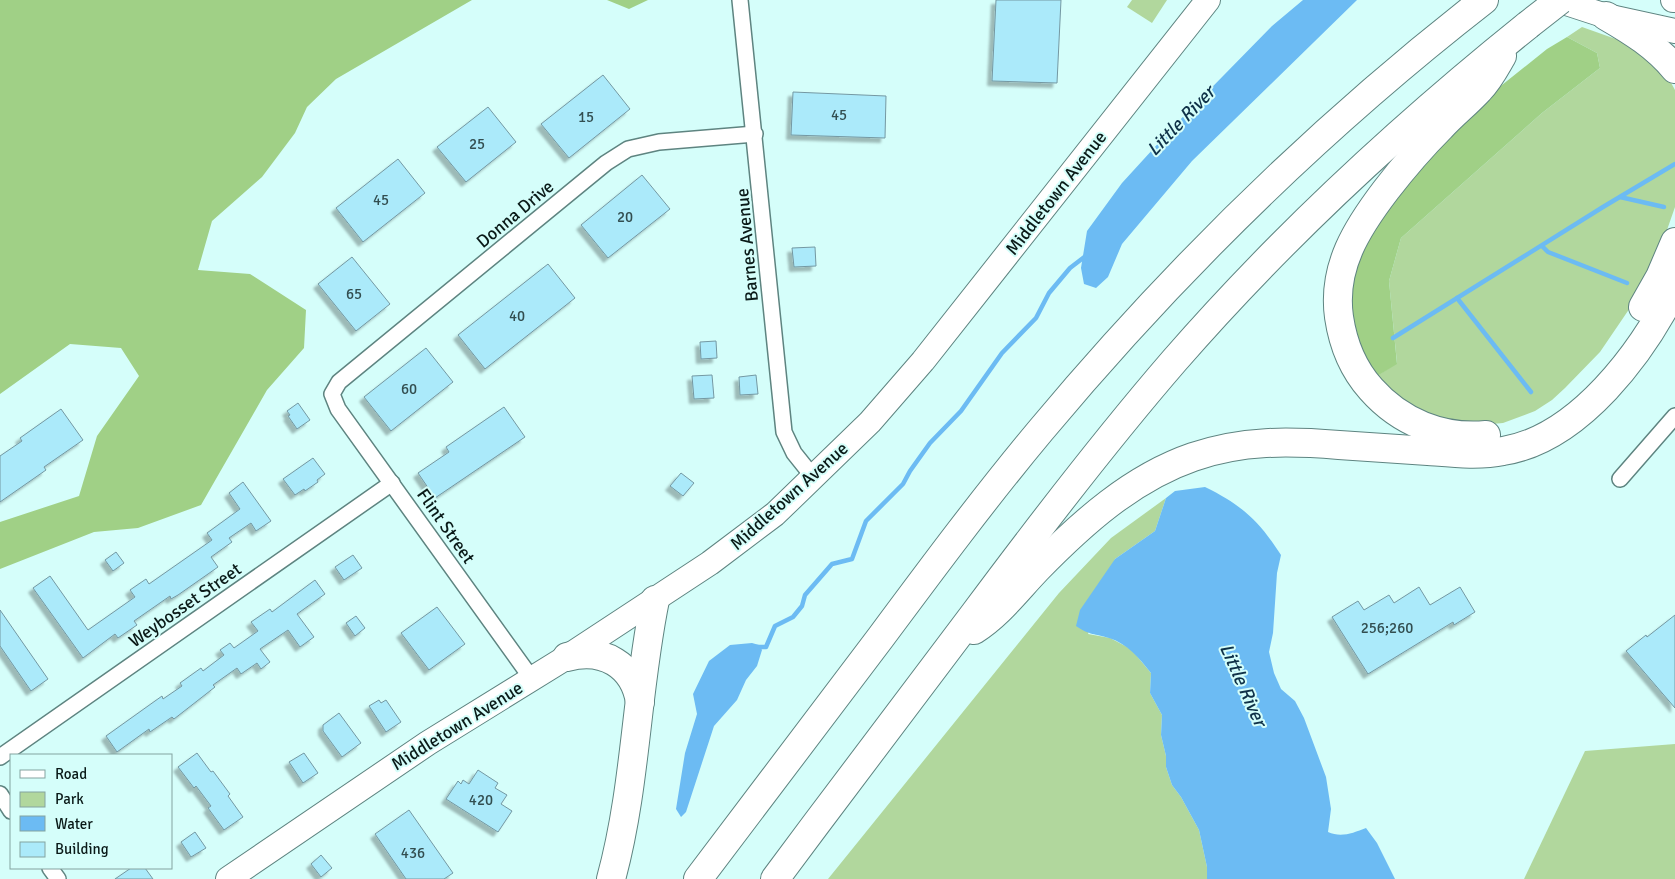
<svg xmlns="http://www.w3.org/2000/svg" width="1675" height="879" font-family="Signika,sans-serif">
<style>
.green{fill:#b1d79d}
.forest{fill:#a0d086}
.water{fill:#6cbbf3}
.lines{fill:none;stroke-linecap:round;stroke-linejoin:round}
.stream{stroke:#6cbbf3;stroke-width:4.5}
.building{fill:#abeafa;stroke:#7498a2;filter:url(#shadow)}
.street-casing{stroke:#5e8480;stroke-width:18}
.primary-casing{stroke:#5e8480;stroke-width:26}
.highway-casing{stroke:#5e8480;stroke-width:30}
.street{stroke:#fff;stroke-width:15}
.primary{stroke:#fff;stroke-width:24}
.highway{stroke:#fff;stroke-width:28}
.highway-bridge-casing{stroke:#5e8480;stroke-width:30;stroke-linecap:butt}
.highway-bridge{stroke:#fff;stroke-width:28}
.labels{text-anchor:middle;dominant-baseline:central;stroke-width:4;stroke-linejoin:round;paint-order:stroke}
.number-label{font-size:15px;fill:#324e50}
.street-label{font-size:18px;fill:#0a1a18;stroke:#d5fefa}
.water-label{font-size:19px;font-style:italic;fill:#0f3148;stroke:#d5fefa}
</style>
<defs>
<filter id="shadow"><feDropShadow dx="-4.5" dy="4.5" stdDeviation="1" flood-color="#0004"/></filter>
</defs>
<rect width="100%" height="100%" fill="#d5fefa"/>
<g class="green">
<polygon points="1132,0 1167,0 1152,23 1127,7"/>
<polygon points="1582,27 1627,43 1664,70 1675,90 1675,207 1660,250 1634,302 1600,352 1565,388 1552,400 1535,411 1503,423 1470,426 1418,413 1374,378 1397,363 1389,281 1401,238 1542,113 1600,68 1597,53 1567,37"/>
<polygon points="1166,498 1155,531 1115,559 1088,634 1110,638 1131,649 1151,673 1150,693 1162,715 1161,735 1166,756 1166,767 1172,785 1181,797 1199,830 1207,867 1207,879 828,879 1059,593 1111,538"/>
<polygon points="1675,744 1675,879 1524,879 1585,751"/>
</g>
<g class="forest">
<polygon points="0,0 472,0 336,79 307,107 295,133 262,177 212,221 198,270 250,274 306,310 304,348 267,390 201,505 138,528 94,532 0,569 0,522 79,496 97,436 139,376 121,348 70,344 0,394"/>
<polygon points="607,0 648,0 629,9"/>
<polygon points="1567,37 1597,53 1600,68 1542,113 1401,238 1389,281 1397,364 1374,378 1348,319 1350,269 1393,197 1492,93 1547,49"/>
</g>
<g class="water">
<polygon points="1303,0 1357,0 1192,161 1122,244 1108,277 1096,288 1084,284 1081,268 1087,231 1122,183 1175,125 1272,26"/>
<path d="M1205,487C1242,505 1259,521 1281,555L1277,573L1273,633L1269,652L1274,673L1281,689L1295,701L1304,718L1326,777L1331,809L1328,832C1341,838 1353,833 1366,828L1377,843L1395,879H1207V867L1199,830L1181,797L1172,785L1166,767V756L1161,735L1162,715L1150,693L1151,673C1139,658 1128,644 1109,638C1094,633 1091,636 1076,626L1080,610L1115,559L1155,531L1166,498L1175,491Z"/>
<polygon points="752,643 759,645 762,650 757,666 746,680 737,700 714,726 686,812 681,817 676,809 685,753 697,714 693,694 709,661 730,645"/>
</g>
<g class="lines">
<g class="stream">
<polyline points="1620,197 1664,207"/>
<polyline points="1542,246 1548,252 1627,283"/>
<polyline points="1457,298 1531,392"/>
<polyline points="1393,338 1603,207 1675,164"/>
<polyline points="756,647 766,647 775,626 793,617 802,606 805,595 832,564 852,559 866,521 903,484 910,471 930,443 961,411 1002,353 1036,318 1049,293 1070,268 1087,255"/>
</g>
</g>
<g class="building">
<polygon points="996,0 1061,0 1057,83 992,81"/>
<polygon points="603,75 630,109 569,158 541,124"/>
<polygon points="793,92 886,96 885,138 791,135"/>
<polygon points="488,107 516,142 466,182 437,147"/>
<polygon points="398,159 425,193 363,242 336,208"/>
<polygon points="642,175 670,209 608,258 581,225"/>
<polygon points="815,247 816,266 794,267 792,248"/>
<polygon points="352,257 390,304 356,331 318,284"/>
<polygon points="548,264 575,298 485,369 458,335"/>
<polygon points="716,341 717,358 701,359 700,342"/>
<polygon points="426,348 453,382 391,431 364,397"/>
<polygon points="712,375 714,398 694,399 692,376"/>
<polygon points="756,375 758,394 740,395 739,377"/>
<polygon points="298,403 310,420 297,429 288,416 290,415 287,411"/>
<polygon points="504,407 525,437 435,498 418,473 449,452 446,447"/>
<polygon points="61,409 83,440 44,467 46,470 0,502 0,456 22,441 20,438"/>
<polygon points="313,458 325,474 317,480 318,482 305,491 304,489 295,495 283,479"/>
<polygon points="681,473 694,483 683,496 670,486"/>
<polygon points="243,482 271,521 256,531 251,523 229,538 232,542 211,557 218,567 178,595 171,599 170,596 134,621 137,625 118,638 115,634 83,658 33,588 50,576 88,630 135,597 130,590 146,579 149,584 212,540 207,533 240,509 229,493"/>
<polygon points="116,552 124,563 113,571 105,560"/>
<polygon points="353,555 362,568 344,580 335,567"/>
<polygon points="315,580 325,594 297,614 314,637 300,647 288,630 260,649 270,662 261,669 257,663 241,674 237,668 213,685 215,687 174,719 172,717 150,732 149,729 117,752 106,736 162,696 163,699 182,686 180,683 201,668 203,671 224,655 220,650 230,643 234,648 258,631 251,622 270,609 272,612"/>
<polygon points="1419,587 1430,605 1460,587 1475,612 1454,625 1453,622 1368,674 1332,617 1358,601 1364,610 1389,595 1394,603"/>
<polygon points="437,607 465,644 429,670 401,633"/>
<polygon points="0,610 48,679 31,691 0,646"/>
<polygon points="1675,615 1675,708 1626,651 1646,635 1647,637"/>
<polygon points="356,616 365,628 355,636 346,623"/>
<polygon points="379,700 381,703 386,700 401,722 386,732 369,706"/>
<polygon points="339,713 361,743 342,757 323,731 323,725"/>
<polygon points="197,753 211,772 213,771 230,794 228,796 243,817 224,830 208,808 211,806 196,786 194,788 178,767"/>
<polygon points="304,753 318,773 303,783 289,762"/>
<polygon points="478,770 498,783 495,788 507,795 501,804 512,811 498,832 446,799 458,781 461,784 463,780 469,784"/>
<polygon points="409,810 453,873 444,879 406,879 375,834"/>
<polygon points="195,832 206,848 191,857 181,842"/>
<polygon points="321,855 332,868 321,877 311,864"/>
<polygon points="131,868 145,868 153,879 115,879"/>
</g>
<g class="lines">
<g class="street-casing">
<g id="street">
<polyline points="740,0 784,432 794,453 814,478"/>
<polyline points="1620,479 1675,416"/>
<polyline points="532,679 338,409 332,394 339,382 606,163 628,149 659,142 755,134"/>
<polyline points="0,757 392,483"/>
<polyline points="0,794 11,811"/>
<polyline points="50,868 58,879"/>
</g>
</g>
<g class="primary-casing">
<g id="primary">
<polyline points="1557,0 1606,16 1675,31"/>
<polyline points="1673,0 1675,0"/>
<polyline points="228,879 428,743 567,657 710,563 775,514 870,422 923,361 1208,0"/>
</g>
</g>
<g class="highway-casing">
<g id="highway">
<path d="M1606,16C1632,31 1656,46 1675,69"/>
<polyline points="1643,307 1660,277 1675,242"/>
<path d="M1486,435C1442,439 1400,422 1371,389C1353,369 1343,344 1339,317C1332,267 1357,228 1386,190C1403,168 1421,147 1441,127C1453,114 1467,103 1479,90C1489,80 1495,68 1502,56"/>
<path d="M974,630C999,614 1016,591 1037,569C1082,523 1132,478 1193,457C1242,440 1289,441 1339,445C1369,447 1398,449 1428,451C1453,453 1479,456 1503,451C1579,439 1643,352 1675,287"/>
<path d="M567,657C603,647 634,665 640,702"/>
<path d="M611,879C636,788 636,692 655,600"/>
<path d="M698,879C759,798 820,717 881,637C933,567 985,497 1041,430C1173,272 1322,126 1484,0"/>
<path d="M775,879C841,790 908,702 975,613C1039,527 1104,442 1174,361C1281,238 1401,127 1528,25"/>
</g>
</g>
<use href="#street" class="street"/>
<use href="#primary" class="primary"/>
<use href="#highway" class="highway"/>
<g class="highway-bridge-casing">
<polyline id="highway-bridge" points="1528,25 1560,0"/>
</g>
<use href="#highway-bridge" class="highway-bridge"/>
</g>
<g class="labels">
<g class="number-label">
<text x="839" y="115">45</text>
<text x="586" y="117">15</text>
<text x="477" y="144">25</text>
<text x="381" y="200">45</text>
<text x="625" y="217">20</text>
<text x="354" y="294">65</text>
<text x="517" y="316">40</text>
<text x="409" y="389">60</text>
<text x="1387" y="628">256;260</text>
<text x="481" y="800">420</text>
<text x="413" y="853">436</text>
</g>
<g class="street-label">
<text transform="translate(1056 193) rotate(-52)">Middletown Avenue</text>
<text transform="translate(515 214) rotate(-40)">Donna Drive</text>
<text transform="translate(747 245) rotate(-95)">Barnes Avenue</text>
<text transform="translate(789 496) rotate(-42)">Middletown Avenue</text>
<text transform="translate(446 526) rotate(55)">Flint Street</text>
<text transform="translate(185 605) rotate(-35)">Weybosset Street</text>
<text transform="translate(457 726) rotate(-32)">Middletown Avenue</text>
</g>
<g class="water-label">
<text transform="translate(1181 121) rotate(-46)">Little River</text>
<text transform="translate(1243 685) rotate(66)">Little River</text>
</g>
</g>
<rect x="10" y="754" width="162" height="115" fill="#d5fefa" stroke="#84a3a0"/>
<rect x="20" y="770" width="25" height="8" fill="#ffffff" stroke="#84a3a0"/>
<text x="55" y="779" font-size="15" fill="#0a1a18">Road</text>
<rect x="20" y="792" width="25" height="15" fill="#b1d79d" stroke="#84a3a0"/>
<text x="55" y="804" font-size="15" fill="#0a1a18">Park</text>
<rect x="20" y="816" width="25" height="15" fill="#6cbbf3" stroke="#84a3a0"/>
<text x="55" y="829" font-size="15" fill="#0a1a18">Water</text>
<rect x="20" y="842" width="25" height="15" fill="#abeafa" stroke="#84a3a0"/>
<text x="55" y="854" font-size="15" fill="#0a1a18">Building</text>
</svg>
